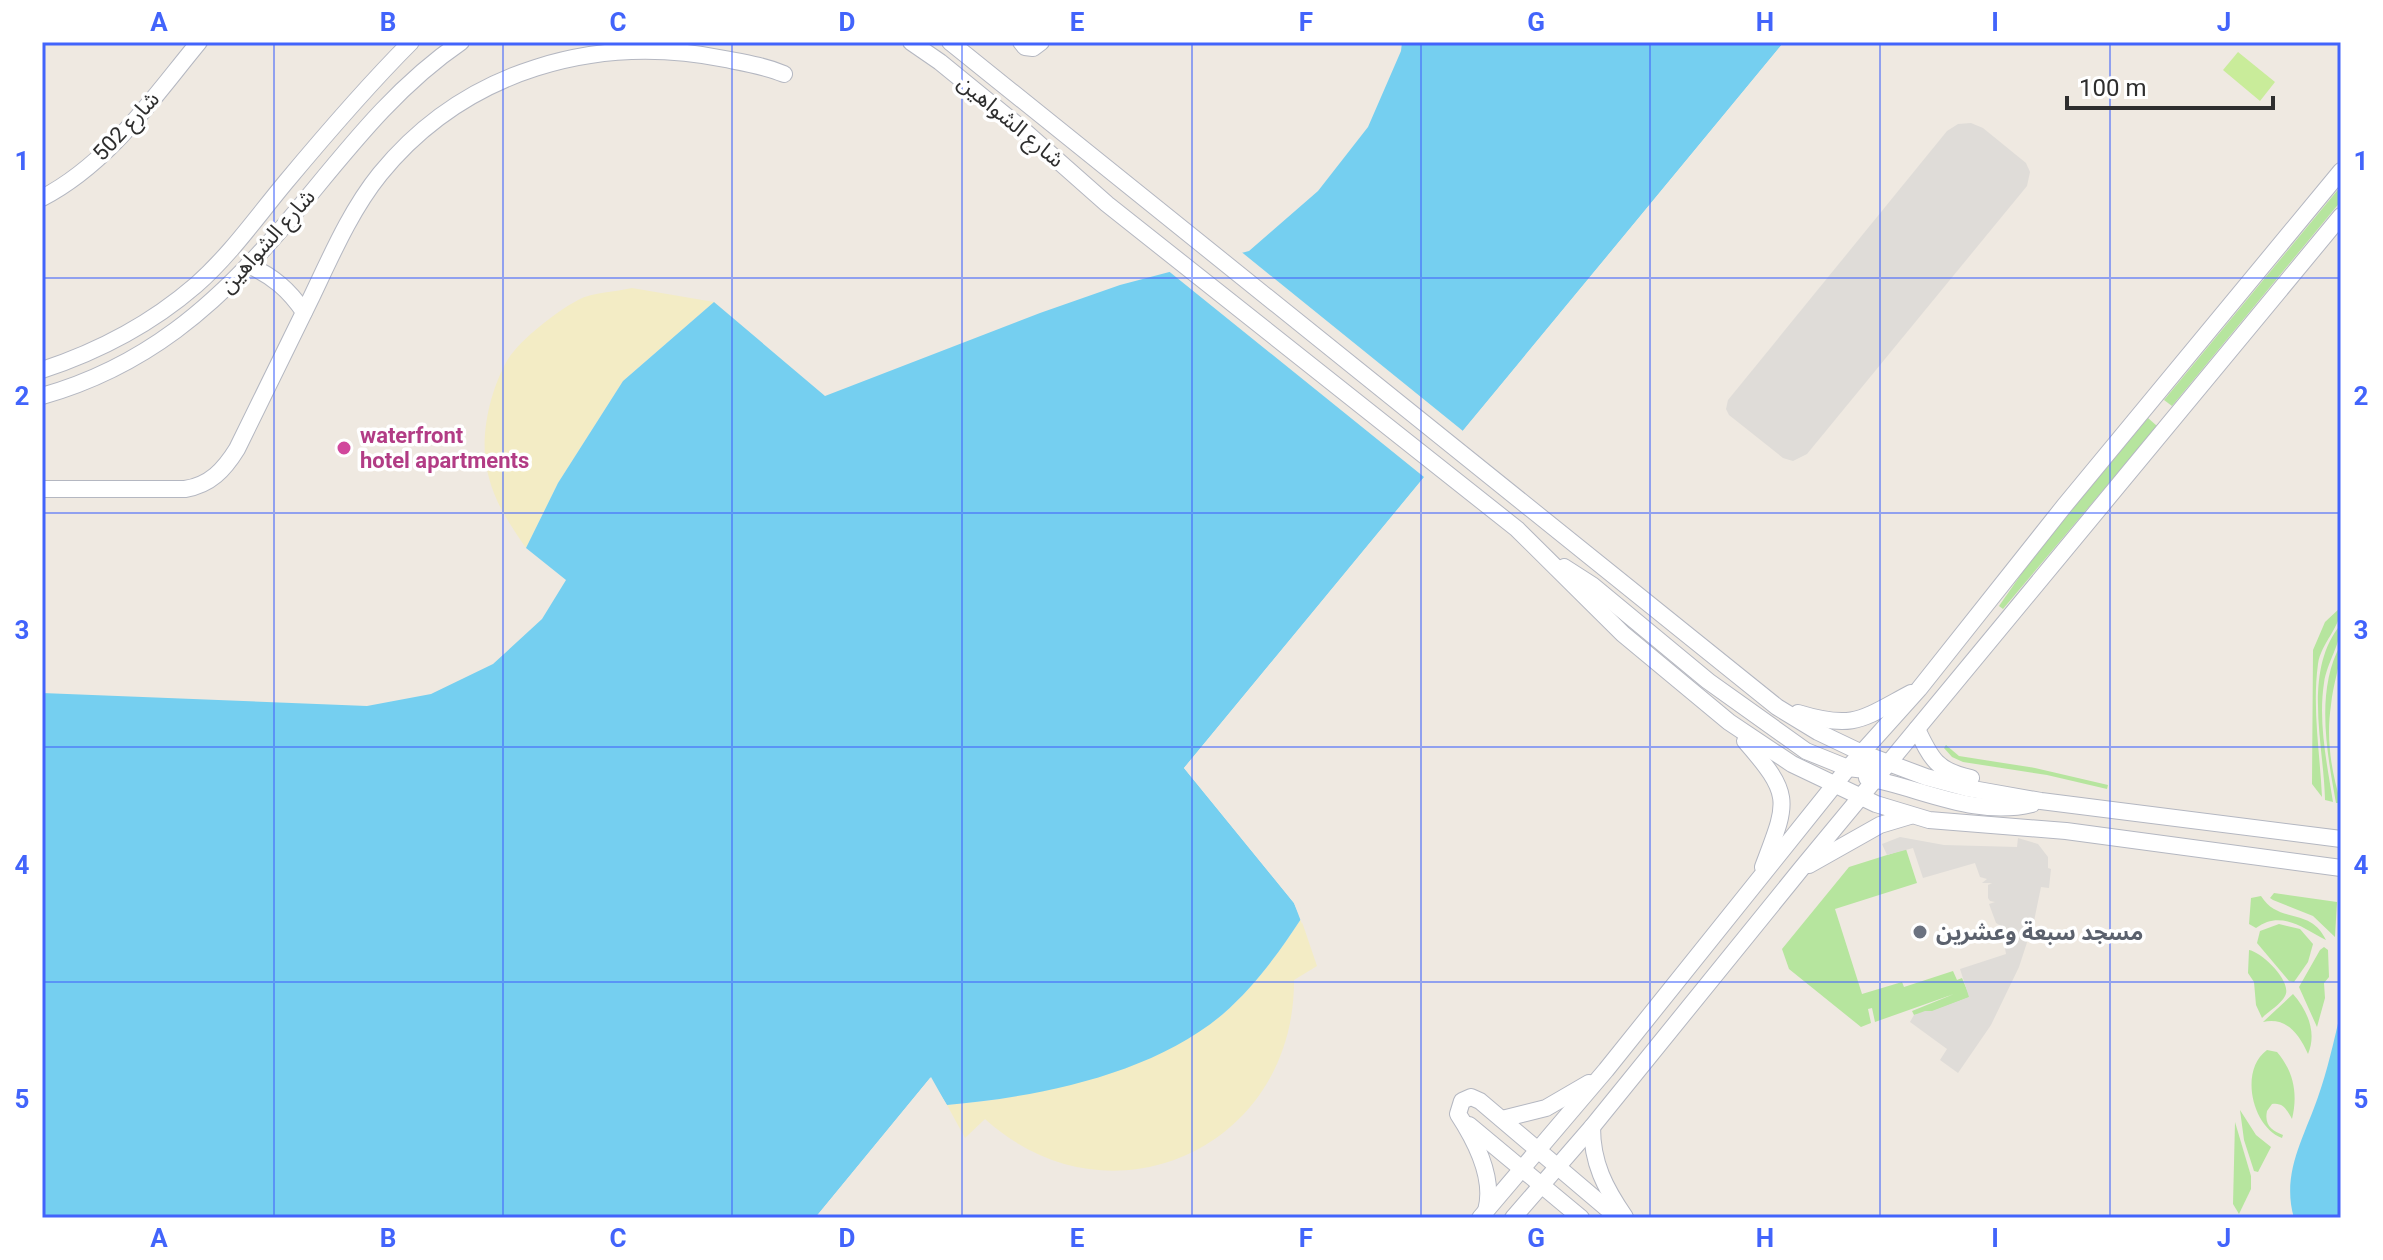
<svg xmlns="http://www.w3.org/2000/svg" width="2383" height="1260" font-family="Roboto,'Noto Sans Arabic',sans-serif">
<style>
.green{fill:#b6e59e}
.sand{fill:#f3ecc5}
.pitch{fill:#c9ec9a}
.plaza{fill:#dfdcd8}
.water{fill:#75cff0}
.pier{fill:#efe9e1}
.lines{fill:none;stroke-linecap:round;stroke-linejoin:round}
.minor-casing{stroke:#b4b7c1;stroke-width:18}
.minor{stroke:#fff;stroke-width:16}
.grid{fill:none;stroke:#4264fb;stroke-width:2;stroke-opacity:0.55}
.hotel-dot{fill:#d1479c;stroke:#fff;stroke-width:3}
.worship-dot{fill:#6b7280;stroke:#fff;stroke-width:3}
.labels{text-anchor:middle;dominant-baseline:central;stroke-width:7;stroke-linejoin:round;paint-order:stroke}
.street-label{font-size:22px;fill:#2e2e2e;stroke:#fff}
.hotel-label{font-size:22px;font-weight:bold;fill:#b23c85;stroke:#fff;text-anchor:start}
.worship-label{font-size:22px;font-weight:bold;fill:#5b616d;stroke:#fff;text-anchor:start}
.neatline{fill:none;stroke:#4264fb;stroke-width:3}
.grid-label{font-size:26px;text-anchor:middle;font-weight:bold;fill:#4264fb}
</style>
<rect width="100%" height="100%" fill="#efe9e1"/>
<g class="green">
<polygon points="2341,186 2341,201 2172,406 2164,400"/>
<polygon points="2148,418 2157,426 2003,609 1999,606 2036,553"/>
<path d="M2341,607C2341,627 2321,643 2318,664C2312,708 2320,753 2322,797L2312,784L2313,650L2325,622Z"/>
<path d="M2341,624C2341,644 2327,662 2324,683C2318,722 2327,764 2333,802L2325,800C2324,745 2302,671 2341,624Z"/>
<path d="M2341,644C2341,665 2333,683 2331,705C2326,738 2331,771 2341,803H2336C2327,753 2315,690 2341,644Z"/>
<polygon points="1946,745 1959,756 2035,768 2108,785 2107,789 2047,775 1963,762 1952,757 1944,748"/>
<polygon points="1906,849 1917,883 1835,909 1862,994 1902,982 1904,987 1953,971 1957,980 1962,978 1970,997 1931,1012 1914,1015 1912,1011 1954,994 1875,1022 1872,1008 1868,1009 1871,1023 1861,1027 1789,969 1782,949 1849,867"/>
<polygon points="2274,893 2337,902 2335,937 2313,916 2273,900 2270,898"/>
<path d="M2261,896C2279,925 2310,906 2326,940C2304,929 2281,909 2256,928L2249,924L2251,898Z"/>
<polygon points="2279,924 2300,929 2313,944 2308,962 2294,982 2289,981 2257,943 2260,931"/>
<polygon points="2324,947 2328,950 2329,977 2324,983 2325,998 2317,1027 2299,987 2320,950"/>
<path d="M2249,950C2262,952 2293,982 2285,996C2281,1004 2269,1011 2262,1018L2256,1005L2254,982L2248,973Z"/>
<path d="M2293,994C2308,1011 2317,1033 2308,1054C2299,1034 2287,1017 2263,1022Z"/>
<path d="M2267,1050L2277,1052C2294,1072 2298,1094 2292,1119C2287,1110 2283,1102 2272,1104L2267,1111C2264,1125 2272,1131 2283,1135L2282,1138C2252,1127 2239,1070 2267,1050Z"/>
<polygon points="2240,1110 2256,1135 2271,1147 2258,1172 2254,1171 2244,1140"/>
<polygon points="2235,1122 2251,1176 2251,1189 2239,1214 2233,1204"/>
</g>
<g class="sand">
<path d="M632,288L714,302L623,381L558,483L526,548C511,526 496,505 489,478C478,441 489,392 508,359C522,338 556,312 578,300C593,292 616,292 632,288Z"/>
<path d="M1301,919L1317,966L1294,980C1295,1148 1110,1232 985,1119L965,1138L947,1105C1026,1098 1099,1082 1170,1045C1189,1036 1207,1027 1223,1014C1254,987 1278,954 1301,919Z"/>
</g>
<polygon class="pitch" points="2238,52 2275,82 2260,101 2223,70"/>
<g class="plaza">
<polygon points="1971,123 1983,128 2026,163 2030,172 2027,186 1807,454 1793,461 1783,458 1729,415 1726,409 1728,400 1947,131 1958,124"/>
<polygon points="1900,837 1944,845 2017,847 2018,838 2038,844 2048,857 2048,868 2051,869 2049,888 2041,887 2034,921 2019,967 1991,1025 1958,1073 1940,1060 1947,1049 1910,1022 1914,1015 1925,1011 1932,1011 1969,997 1960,969 2006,954 2001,926 1996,923 1989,904 1995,902 1990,901 1988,898 1988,885 1992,883 1982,883 1987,879 1980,877 1975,863 1923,878 1913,848 1887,855 1882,844"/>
</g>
<g class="water">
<path d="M1402,42H1784L1184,768L1294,903L1301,919C1278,954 1254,987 1223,1014C1151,1075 1037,1097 947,1105L930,1078L815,1218H42V693L367,706L431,694L493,664L542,619L566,580L526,548L558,483L623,381L714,302L825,396L1040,313L1120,285L1249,251L1318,191L1368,127L1401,51Z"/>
<path d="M2341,1011V1218H2294C2281,1173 2304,1138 2318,1097C2328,1069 2334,1040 2341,1011Z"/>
</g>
<g class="pier">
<polygon points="1784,42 1788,42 1189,768 1298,901 1304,918 1302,924 1294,903 1184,768 1424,477 1166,269 1239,250 1463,431"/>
<polygon points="931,1077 949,1109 943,1108 930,1084 820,1218 815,1218"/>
</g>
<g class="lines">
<g class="minor-casing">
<g id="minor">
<polyline points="911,42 940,62 1021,128 1107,204 1517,529 1623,634 1729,722 1792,764 1876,804 1929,820 2066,831 2341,868"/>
<polyline points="950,42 1777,707 1818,732 1862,753 1926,777 1967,788 2041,801 2341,839"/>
<polyline points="1021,42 1025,47 1033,48 1041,42"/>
<path d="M42,198C109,163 152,99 199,42"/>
<path d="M248,265C273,276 289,290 304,312"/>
<path d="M42,370C97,352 152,323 196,285C230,255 256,218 285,183C325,135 366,87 411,42"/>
<path d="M42,396C145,367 215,306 283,227C339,161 389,91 461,42"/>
<path d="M42,489H185C210,485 224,470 237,449C262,398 287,347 312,296C332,254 351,210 380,174C465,70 596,33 725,59C746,63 765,66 784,74"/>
<polyline points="1564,567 1592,585 1708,681 1806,751 1848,768 1865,770 1888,763"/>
<path d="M1798,713C1854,730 1862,719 1911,693"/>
<path d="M1917,729C1931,759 1937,771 1971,778"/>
<path d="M1745,741C1793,796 1788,801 1763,867"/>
<path d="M1867,778C1922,788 1975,818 2032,804"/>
<polyline points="1809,865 1880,825 1910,816"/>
<polyline points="1502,1119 1546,1108 1589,1083"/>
<polyline points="1469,1125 1581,1218"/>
<path d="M1592,1127C1592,1163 1605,1188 1625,1217"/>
<path d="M1486,1211C1495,1179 1475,1140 1458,1114L1462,1101L1471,1097L1480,1101L1618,1218"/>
<polyline points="1480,1218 1606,1070 1848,768 1919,689 2065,505 2341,171"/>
<polyline points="1513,1218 1592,1127 1801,869 2341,216"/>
</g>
</g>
<use href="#minor" class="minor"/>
</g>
<path class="grid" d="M274,42V1218M503,42V1218M732,42V1218M962,42V1218M1192,42V1218M1421,42V1218M1650,42V1218M1880,42V1218M2110,42V1218M42,278H2341M42,513H2341M42,747H2341M42,982H2341"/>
<circle class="hotel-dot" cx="344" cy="448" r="8"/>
<circle class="worship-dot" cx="1920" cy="932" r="8"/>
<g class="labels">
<g class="street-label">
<text transform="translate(1011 121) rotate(40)">شارع الشواهين</text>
<text transform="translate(126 126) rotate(-47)">شارع 502</text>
<text transform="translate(267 241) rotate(-48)">شارع الشواهين</text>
</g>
<g class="hotel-label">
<text x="360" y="435">waterfront<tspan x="360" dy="25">hotel apartments</tspan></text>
</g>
<g class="worship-label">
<text x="1936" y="932">مسجد سبعة وعشرين</text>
</g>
</g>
<rect width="2383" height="1260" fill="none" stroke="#ffffff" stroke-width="88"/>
<path d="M2067 96v12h206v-12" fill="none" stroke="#2e2e2e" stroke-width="4"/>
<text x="2079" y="96" font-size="24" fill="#2e2e2e" stroke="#ffffff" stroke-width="6" paint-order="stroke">100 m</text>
<rect x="44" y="44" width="2295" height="1172" class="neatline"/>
<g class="grid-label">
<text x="159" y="31">A</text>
<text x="388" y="31">B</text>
<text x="618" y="31">C</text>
<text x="847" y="31">D</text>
<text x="1077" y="31">E</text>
<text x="1306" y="31">F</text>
<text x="1536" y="31">G</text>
<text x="1765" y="31">H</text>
<text x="1995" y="31">I</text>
<text x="2224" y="31">J</text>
<text x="22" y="170">1</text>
<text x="2361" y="170">1</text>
<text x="22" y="405">2</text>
<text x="2361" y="405">2</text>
<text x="22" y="639">3</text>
<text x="2361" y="639">3</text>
<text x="22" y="874">4</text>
<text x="2361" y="874">4</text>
<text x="22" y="1108">5</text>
<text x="2361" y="1108">5</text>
<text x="159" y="1247">A</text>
<text x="388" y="1247">B</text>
<text x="618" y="1247">C</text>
<text x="847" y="1247">D</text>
<text x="1077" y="1247">E</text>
<text x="1306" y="1247">F</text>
<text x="1536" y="1247">G</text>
<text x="1765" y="1247">H</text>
<text x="1995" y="1247">I</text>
<text x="2224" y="1247">J</text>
</g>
</svg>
